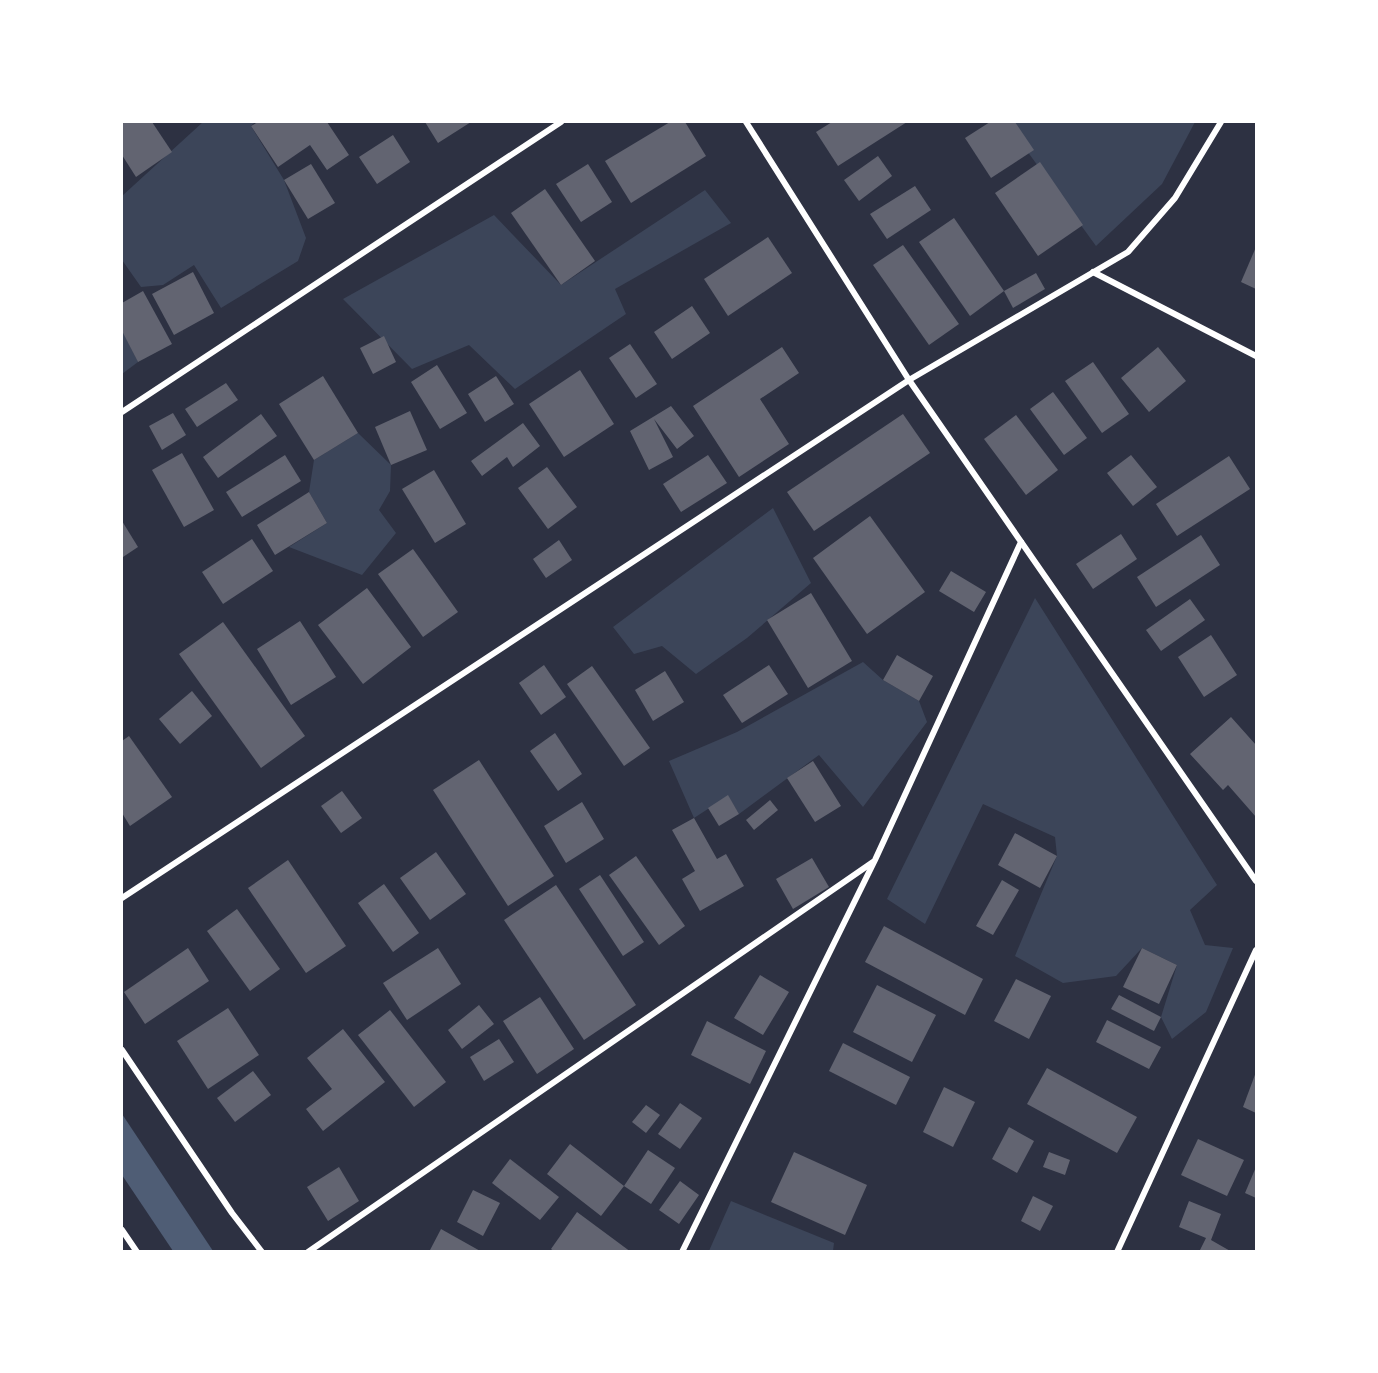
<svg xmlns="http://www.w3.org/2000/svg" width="1378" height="1373" font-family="Manrope,sans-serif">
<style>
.green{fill:#3c4559}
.water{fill:#4f5d75}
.building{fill:#626471}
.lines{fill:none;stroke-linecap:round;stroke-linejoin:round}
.minor{stroke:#fff;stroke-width:6}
</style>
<rect width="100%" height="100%" fill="#2d3142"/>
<g class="green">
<polygon points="203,122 255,122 251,126 284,180 306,238 298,261 221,308 194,265 163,285 141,287 122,260 122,196"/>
<polygon points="1006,122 1195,122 1162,184 1096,246"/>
<polygon points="705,190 731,223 615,289 626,314 515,389 469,345 412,369 343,299 494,215 561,285"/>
<polygon points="122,330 138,362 122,374"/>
<polygon points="358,433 391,465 390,491 379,510 396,533 362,575 289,547 327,523 309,492 314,460"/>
<polygon points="773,508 811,583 747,638 696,674 662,646 634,654 613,627"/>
<polygon points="1035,598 1217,885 1190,910 1205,945 1233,948 1206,1012 1172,1039 1161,1017 1177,965 1142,948 1116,976 1063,983 1015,956 1057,856 1055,837 983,804 925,924 887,899"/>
<polygon points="863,662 883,680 919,701 927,722 863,807 819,755 739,814 728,796 694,818 669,761 737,732"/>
<polygon points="731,1201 834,1243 833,1251 709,1251"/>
</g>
<polygon class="water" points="122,1114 213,1251 173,1251 122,1175"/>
<g class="building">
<polygon points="122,122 152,122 172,152 136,177 122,155"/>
<polygon points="258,122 327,122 349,155 327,170 310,145 278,167 251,126"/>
<polygon points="425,122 471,122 438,143"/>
<polygon points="670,122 685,122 706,156 631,203 605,161"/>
<polygon points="832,122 907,122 838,166 816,132"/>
<polygon points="990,122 1015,122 1034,150 991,178 965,138"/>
<polygon points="393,135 410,162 377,184 359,157"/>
<polygon points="878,156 892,176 859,201 844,180"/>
<polygon points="1040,162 1083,225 1038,256 995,193"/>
<polygon points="311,164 335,203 308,219 284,180"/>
<polygon points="588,164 612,202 581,222 556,184"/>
<polygon points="915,186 931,210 887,239 870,214"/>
<polygon points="545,189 595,261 561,285 511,213"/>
<polygon points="954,218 1004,291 970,316 919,242"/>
<polygon points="768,237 792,273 728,316 704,279"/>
<polygon points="903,245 959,324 929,345 873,265"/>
<polygon points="1256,247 1256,289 1241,282"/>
<polygon points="193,272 214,313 174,335 152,294"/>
<polygon points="1036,273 1045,289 1013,308 1004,291"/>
<polygon points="143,291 172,344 138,362 122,331 122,303"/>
<polygon points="692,306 710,333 672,359 654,332"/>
<polygon points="384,336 396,362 373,374 360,348"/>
<polygon points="630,344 657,384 636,398 609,358"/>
<polygon points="782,347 799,373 760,399 789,444 739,477 693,406"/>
<polygon points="1158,347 1186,381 1149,412 1121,378"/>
<polygon points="1093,362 1129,414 1102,433 1065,381"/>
<polygon points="437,365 467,413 440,429 411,382"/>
<polygon points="580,370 614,424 564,457 529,404"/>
<polygon points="323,376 358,433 314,460 279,404"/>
<polygon points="496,376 514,404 485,422 468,394"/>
<polygon points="226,383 238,400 197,427 185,409"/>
<polygon points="1053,392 1087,438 1064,455 1030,409"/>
<polygon points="671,406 694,436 677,449 654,419 673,457 649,470 630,431"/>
<polygon points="410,411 427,450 391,465 375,427"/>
<polygon points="173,413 186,435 162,450 149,426"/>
<polygon points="261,414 277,436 218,478 203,457"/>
<polygon points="903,414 930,453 814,531 787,492"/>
<polygon points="1016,415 1058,470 1026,495 984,439"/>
<polygon points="523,423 540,446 513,467 507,457 482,476 471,461"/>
<polygon points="182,453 214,510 184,527 152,470"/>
<polygon points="285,455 301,481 242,517 226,492"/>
<polygon points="708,455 727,483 681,512 663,484"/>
<polygon points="1131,455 1157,487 1133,506 1107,473"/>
<polygon points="1229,456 1250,489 1177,536 1156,504"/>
<polygon points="547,467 577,507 548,529 518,488"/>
<polygon points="434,470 466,524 435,543 402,489"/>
<polygon points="309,492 327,523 275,555 257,525"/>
<polygon points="870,516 925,592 867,634 813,558"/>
<polygon points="122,521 138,547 123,557 122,555"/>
<polygon points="1121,534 1137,559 1093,589 1076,564"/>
<polygon points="1201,535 1220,565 1156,607 1137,577"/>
<polygon points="252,539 273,571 223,604 202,572"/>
<polygon points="559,540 572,560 546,578 533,559"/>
<polygon points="413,549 458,612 423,637 378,574"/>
<polygon points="951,571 986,592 974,612 939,591"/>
<polygon points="367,588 411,647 363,684 318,625"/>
<polygon points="811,593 852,661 808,688 767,620"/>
<polygon points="1190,599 1205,620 1161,651 1146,630"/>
<polygon points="300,621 336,677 291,705 257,649"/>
<polygon points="223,622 305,736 261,768 179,654"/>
<polygon points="1211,635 1237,675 1204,697 1178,657"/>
<polygon points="897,655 933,676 919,701 883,680"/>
<polygon points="544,665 566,697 541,715 519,683"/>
<polygon points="769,665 788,694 742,723 723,695"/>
<polygon points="592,666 650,748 624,766 567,684"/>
<polygon points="665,671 684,702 653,721 635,690"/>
<polygon points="192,691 212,716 180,744 159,719"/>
<polygon points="1231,717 1256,745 1256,817 1228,785 1223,790 1190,754"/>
<polygon points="555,733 582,774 558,791 530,751"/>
<polygon points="129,736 172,797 130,826 122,813 122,741"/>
<polygon points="479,760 554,876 508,906 433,790"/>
<polygon points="813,761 841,806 815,822 787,778"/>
<polygon points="342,791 362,818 341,833 321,806"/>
<polygon points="728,795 739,814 719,826 708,808"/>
<polygon points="770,800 778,810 754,830 746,820"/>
<polygon points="582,802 604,839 566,863 544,826"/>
<polygon points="694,818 717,859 726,854 744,886 700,911 682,879 695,871 672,830"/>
<polygon points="1015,833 1057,856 1040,888 998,865"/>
<polygon points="436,852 466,894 430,920 400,878"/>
<polygon points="636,856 685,926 659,945 609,875"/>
<polygon points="812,858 829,887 793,909 776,879"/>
<polygon points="288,860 346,946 306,973 248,888"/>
<polygon points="600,875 644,942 623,956 579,889"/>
<polygon points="1002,880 1019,890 993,935 976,926"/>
<polygon points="384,884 419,933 393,952 358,903"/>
<polygon points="556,885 636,1005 584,1040 504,920"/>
<polygon points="237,909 280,969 250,991 207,931"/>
<polygon points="884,926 983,979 965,1015 865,962"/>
<polygon points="188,948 209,981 145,1024 124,992"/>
<polygon points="438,948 461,984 407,1020 383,983"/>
<polygon points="1142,948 1177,965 1159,1004 1123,987"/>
<polygon points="760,975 789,992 763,1035 734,1018"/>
<polygon points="1016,979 1051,996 1029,1039 994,1021"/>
<polygon points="877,985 936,1015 912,1062 853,1032"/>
<polygon points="1119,995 1161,1017 1154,1031 1111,1009"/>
<polygon points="540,997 574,1049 537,1074 503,1021"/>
<polygon points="479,1005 494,1024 462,1049 448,1030"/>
<polygon points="228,1008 259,1055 208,1089 177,1041"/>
<polygon points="390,1010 446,1082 414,1107 358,1035"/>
<polygon points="1107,1020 1161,1047 1149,1069 1096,1042"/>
<polygon points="707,1021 766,1051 750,1084 691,1055"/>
<polygon points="343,1029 385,1082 323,1131 306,1109 332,1089 307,1058"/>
<polygon points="499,1039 514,1062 484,1081 470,1057"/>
<polygon points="843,1043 910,1077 896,1105 829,1071"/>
<polygon points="1047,1068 1137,1117 1117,1153 1027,1104"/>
<polygon points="253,1071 271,1095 235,1122 217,1098"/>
<polygon points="1256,1072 1256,1113 1243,1107"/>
<polygon points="944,1087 975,1102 953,1147 923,1132"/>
<polygon points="680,1103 702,1118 680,1149 658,1134"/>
<polygon points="646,1105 660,1115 646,1133 632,1122"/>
<polygon points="1009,1127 1034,1141 1017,1173 992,1159"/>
<polygon points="1198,1139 1244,1160 1227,1196 1181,1175"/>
<polygon points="570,1144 624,1186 601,1216 547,1174"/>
<polygon points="648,1150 675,1168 651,1204 624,1186"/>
<polygon points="794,1152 867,1185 845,1235 771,1202"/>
<polygon points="1049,1152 1070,1160 1065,1175 1043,1167"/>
<polygon points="510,1159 559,1197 540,1220 492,1183"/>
<polygon points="339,1167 359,1201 328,1221 307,1187"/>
<polygon points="1256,1167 1256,1198 1245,1193"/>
<polygon points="680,1181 699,1195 679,1224 659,1210"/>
<polygon points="473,1190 500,1203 483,1236 457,1222"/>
<polygon points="1033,1196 1053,1206 1040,1231 1021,1221"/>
<polygon points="1189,1201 1221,1214 1211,1240 1232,1252 1199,1252 1206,1238 1179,1227"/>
<polygon points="577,1212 631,1252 555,1252 551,1249"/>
<polygon points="441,1229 482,1252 429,1252"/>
</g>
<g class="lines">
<g class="minor">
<polyline points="746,122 909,380 1256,881"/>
<polyline points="1093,272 1256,356"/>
<polyline points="122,412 561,122"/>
<polyline points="122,898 909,380 1128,252 1175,198 1221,122"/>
<polyline points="122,1050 232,1213 262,1252"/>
<polyline points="122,1230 137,1252"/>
<polyline points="308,1252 873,862"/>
<polyline points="682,1252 875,860 1021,542"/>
<polyline points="1117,1252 1256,950"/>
</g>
</g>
<rect width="1378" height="1373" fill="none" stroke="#ffffff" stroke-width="246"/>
</svg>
